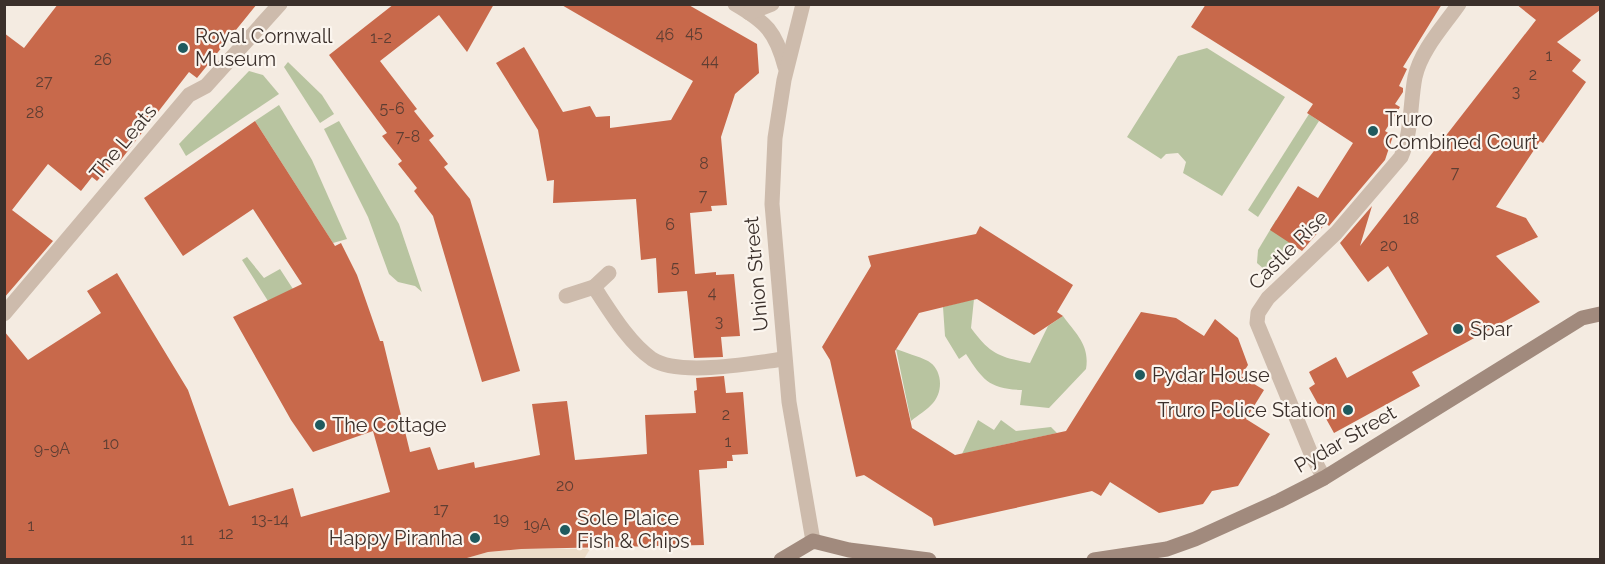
<svg xmlns="http://www.w3.org/2000/svg" width="1605" height="564" font-family="Raleway,sans-serif">
<style>
.green{fill:#b8c4a0}
.plaza{fill:#ecdcc8}
.building{fill:#c8694b}
.lines{fill:none;stroke-linecap:round;stroke-linejoin:round}
.minor{stroke:#cdbbac;stroke-width:15}
.tertiary{stroke:#cdbbac;stroke-width:15}
.secondary{stroke:#a18a7d;stroke-width:15}
.poi-dot{fill:#1f5a5e;stroke:#fbf5ee;stroke-width:2}
.labels{text-anchor:middle;dominant-baseline:central;stroke-width:4.5;stroke-linejoin:round;paint-order:stroke}
.number-label{font-size:16px;fill:#5e3e33}
.poi-label{font-size:20px;fill:#3b302b;stroke:#fbf5ee;text-anchor:start}
.street-label{font-size:20px;fill:#3b302b;stroke:#fbf5ee}
</style>
<rect width="100%" height="100%" fill="#f4ebe1"/>
<g class="green">
<polygon points="1207,48 1285,97 1222,196 1183,173 1186,162 1178,153 1166,154 1161,159 1127,137 1178,56"/>
<polygon points="288,62 322,95 334,114 320,123 284,67"/>
<polygon points="249,71 263,75 279,94 186,156 179,144"/>
<polygon points="279,105 312,160 347,239 333,243 255,121"/>
<polygon points="1309,114 1319,121 1258,217 1248,210"/>
<polygon points="339,121 399,224 422,292 415,286 398,282 389,274 368,217 324,129"/>
<polygon points="1276,220 1298,235 1295,246 1280,267 1265,270 1257,263 1258,250"/>
<polygon points="247,257 264,278 280,269 293,289 268,301 242,260"/>
<path d="M974,299L971,328C990,354 999,357 1030,363L1048,326L1063,316C1076,334 1090,345 1086,369L1049,408L1020,405L1022,390C989,389 983,380 966,354L959,359L945,336L943,307Z"/>
<path d="M896,349C906,353 918,356 928,361C942,369 944,391 933,403C927,410 918,415 911,421Z"/>
<polygon points="978,420 994,430 1001,420 1016,431 1051,427 1057,433 962,454"/>
</g>
<polygon class="plaza" points="521,549 590,549 584,559 460,560 488,552"/>
<g class="building">
<polygon points="58,4 257,4 197,78 189,72 120,161 118,158 97,181 92,177 81,191 48,164 12,210 53,241 4,298 4,33 24,48"/>
<polygon points="394,4 494,4 467,52 439,15 380,61 417,109 414,111 434,136 429,140 448,164 444,167 470,199 520,371 482,382 433,216 414,191 417,188 398,164 402,161 382,136 387,133 329,55"/>
<polygon points="560,4 687,4 757,44 759,73 735,94 721,137 727,205 711,206 712,211 690,213 695,274 716,272 716,275 734,274 740,336 721,337 723,357 694,358 687,291 658,293 656,258 641,260 636,199 553,203 554,180 547,181 538,130 496,63 524,47 563,112 590,106 596,117 610,116 610,128 671,120 693,81"/>
<polygon points="1206,4 1442,4 1403,67 1407,69 1399,86 1403,88 1403,92 1395,104 1400,107 1385,131 1393,136 1385,160 1329,226 1326,223 1302,251 1270,230 1298,186 1318,198 1353,143 1307,113 1313,104 1191,27"/>
<polygon points="1516,4 1600,4 1600,10 1557,42 1581,60 1572,71 1586,82 1543,143 1540,141 1496,207 1526,218 1538,237 1496,256 1540,302 1412,372 1420,386 1334,433 1309,388 1315,384 1309,372 1336,357 1347,378 1428,334 1388,266 1368,282 1340,243 1372,206 1360,246 1536,20"/>
<polygon points="255,121 335,246 341,243 357,275 380,341 383,341 410,452 430,447 438,470 474,462 475,468 540,455 532,404 567,401 575,460 647,454 645,415 696,413 694,391 697,390 696,378 724,376 726,393 743,392 748,454 732,455 733,461 727,461 727,468 699,470 704,545 521,549 488,552 460,560 4,560 4,331 28,360 101,313 87,291 117,273 188,390 229,506 293,488 301,517 390,492 373,431 313,452 291,420 233,317 302,284 253,209 183,256 144,198"/>
<polygon points="980,226 1073,285 1057,312 1063,316 1034,335 977,299 919,313 895,351 912,428 955,455 1066,431 1141,312 1176,318 1204,336 1215,319 1238,338 1248,365 1241,376 1264,390 1246,419 1270,434 1238,486 1212,491 1203,504 1159,513 1110,482 1101,496 1092,491 934,526 932,518 864,475 856,477 830,360 822,347 871,266 868,256 976,234"/>
</g>
<g class="lines">
<g class="minor">
<path d="M609,273L594,287C610,311 628,342 652,359C679,377 752,363 784,359"/>
<polyline points="566,296 594,287"/>
<polyline points="4,314 189,95 206,86 280,4"/>
<path d="M1324,478L1312,456L1257,323L1258,313L1268,298L1336,233L1401,157C1412,132 1410,103 1415,77C1421,50 1443,27 1459,4"/>
</g>
<g class="tertiary">
<path d="M735,4C766,22 776,32 785,67"/>
<polyline points="803,4 784,80 775,138 772,204 789,402 813,541"/>
<polyline points="749,13 772,4"/>
</g>
<g class="secondary">
<polyline points="781,560 813,541 849,550 929,560"/>
<polyline points="1094,560 1167,549 1195,539 1279,501 1324,478 1582,318 1600,314"/>
</g>
</g>
<g class="poi-dot">
<circle cx="183" cy="48" r="6"/>
<circle cx="1373" cy="131" r="6"/>
<circle cx="1458" cy="329" r="6"/>
<circle cx="1140" cy="375" r="6"/>
<circle cx="1348" cy="410" r="6"/>
<circle cx="320" cy="425" r="6"/>
<circle cx="565" cy="530" r="6"/>
<circle cx="475" cy="538" r="6"/>
</g>
<g class="labels">
<g class="number-label">
<text x="694" y="32">45</text>
<text x="665" y="34">46</text>
<text x="381" y="37">1-2</text>
<text x="1549" y="55">1</text>
<text x="103" y="59">26</text>
<text x="710" y="60">44</text>
<text x="1533" y="74">2</text>
<text x="44" y="81">27</text>
<text x="1516" y="91">3</text>
<text x="392" y="108">5-6</text>
<text x="35" y="112">28</text>
<text x="408" y="136">7-8</text>
<text x="704" y="163">8</text>
<text x="1455" y="172">7</text>
<text x="703" y="195">7</text>
<text x="1411" y="218">18</text>
<text x="670" y="224">6</text>
<text x="1389" y="245">20</text>
<text x="675" y="267">5</text>
<text x="712" y="292">4</text>
<text x="719" y="321">3</text>
<text x="726" y="414">2</text>
<text x="728" y="441">1</text>
<text x="111" y="443">10</text>
<text x="52" y="448">9-9A</text>
<text x="565" y="485">20</text>
<text x="441" y="509">17</text>
<text x="501" y="518">19</text>
<text x="270" y="519">13-14</text>
<text x="537" y="524">19A</text>
<text x="31" y="525">1</text>
<text x="226" y="533">12</text>
<text x="187" y="539">11</text>
</g>
<g class="poi-label">
<text x="195" y="36">Royal Cornwall<tspan x="195" dy="23">Museum</tspan></text>
<text x="1385" y="119">Truro<tspan x="1385" dy="23">Combined Court</tspan></text>
<text x="1470" y="329">Spar</text>
<text x="1152" y="375">Pydar House</text>
<text x="1336" y="410" text-anchor="end">Truro Police Station</text>
<text x="332" y="425">The Cottage</text>
<text x="577" y="518">Sole Plaice<tspan x="577" dy="23">Fish &amp; Chips</tspan></text>
<text x="463" y="538" text-anchor="end">Happy Piranha</text>
</g>
<g class="street-label">
<text transform="translate(123 142) rotate(-50)">The Leats</text>
<text transform="translate(1288 250) rotate(-45)">Castle Rise</text>
<text transform="translate(756 274) rotate(-95)">Union Street</text>
<text transform="translate(1345 439) rotate(-30)">Pydar Street</text>
</g>
</g>
<rect width="1605" height="564" fill="none" stroke="#3b302b" stroke-width="12"/>
</svg>
